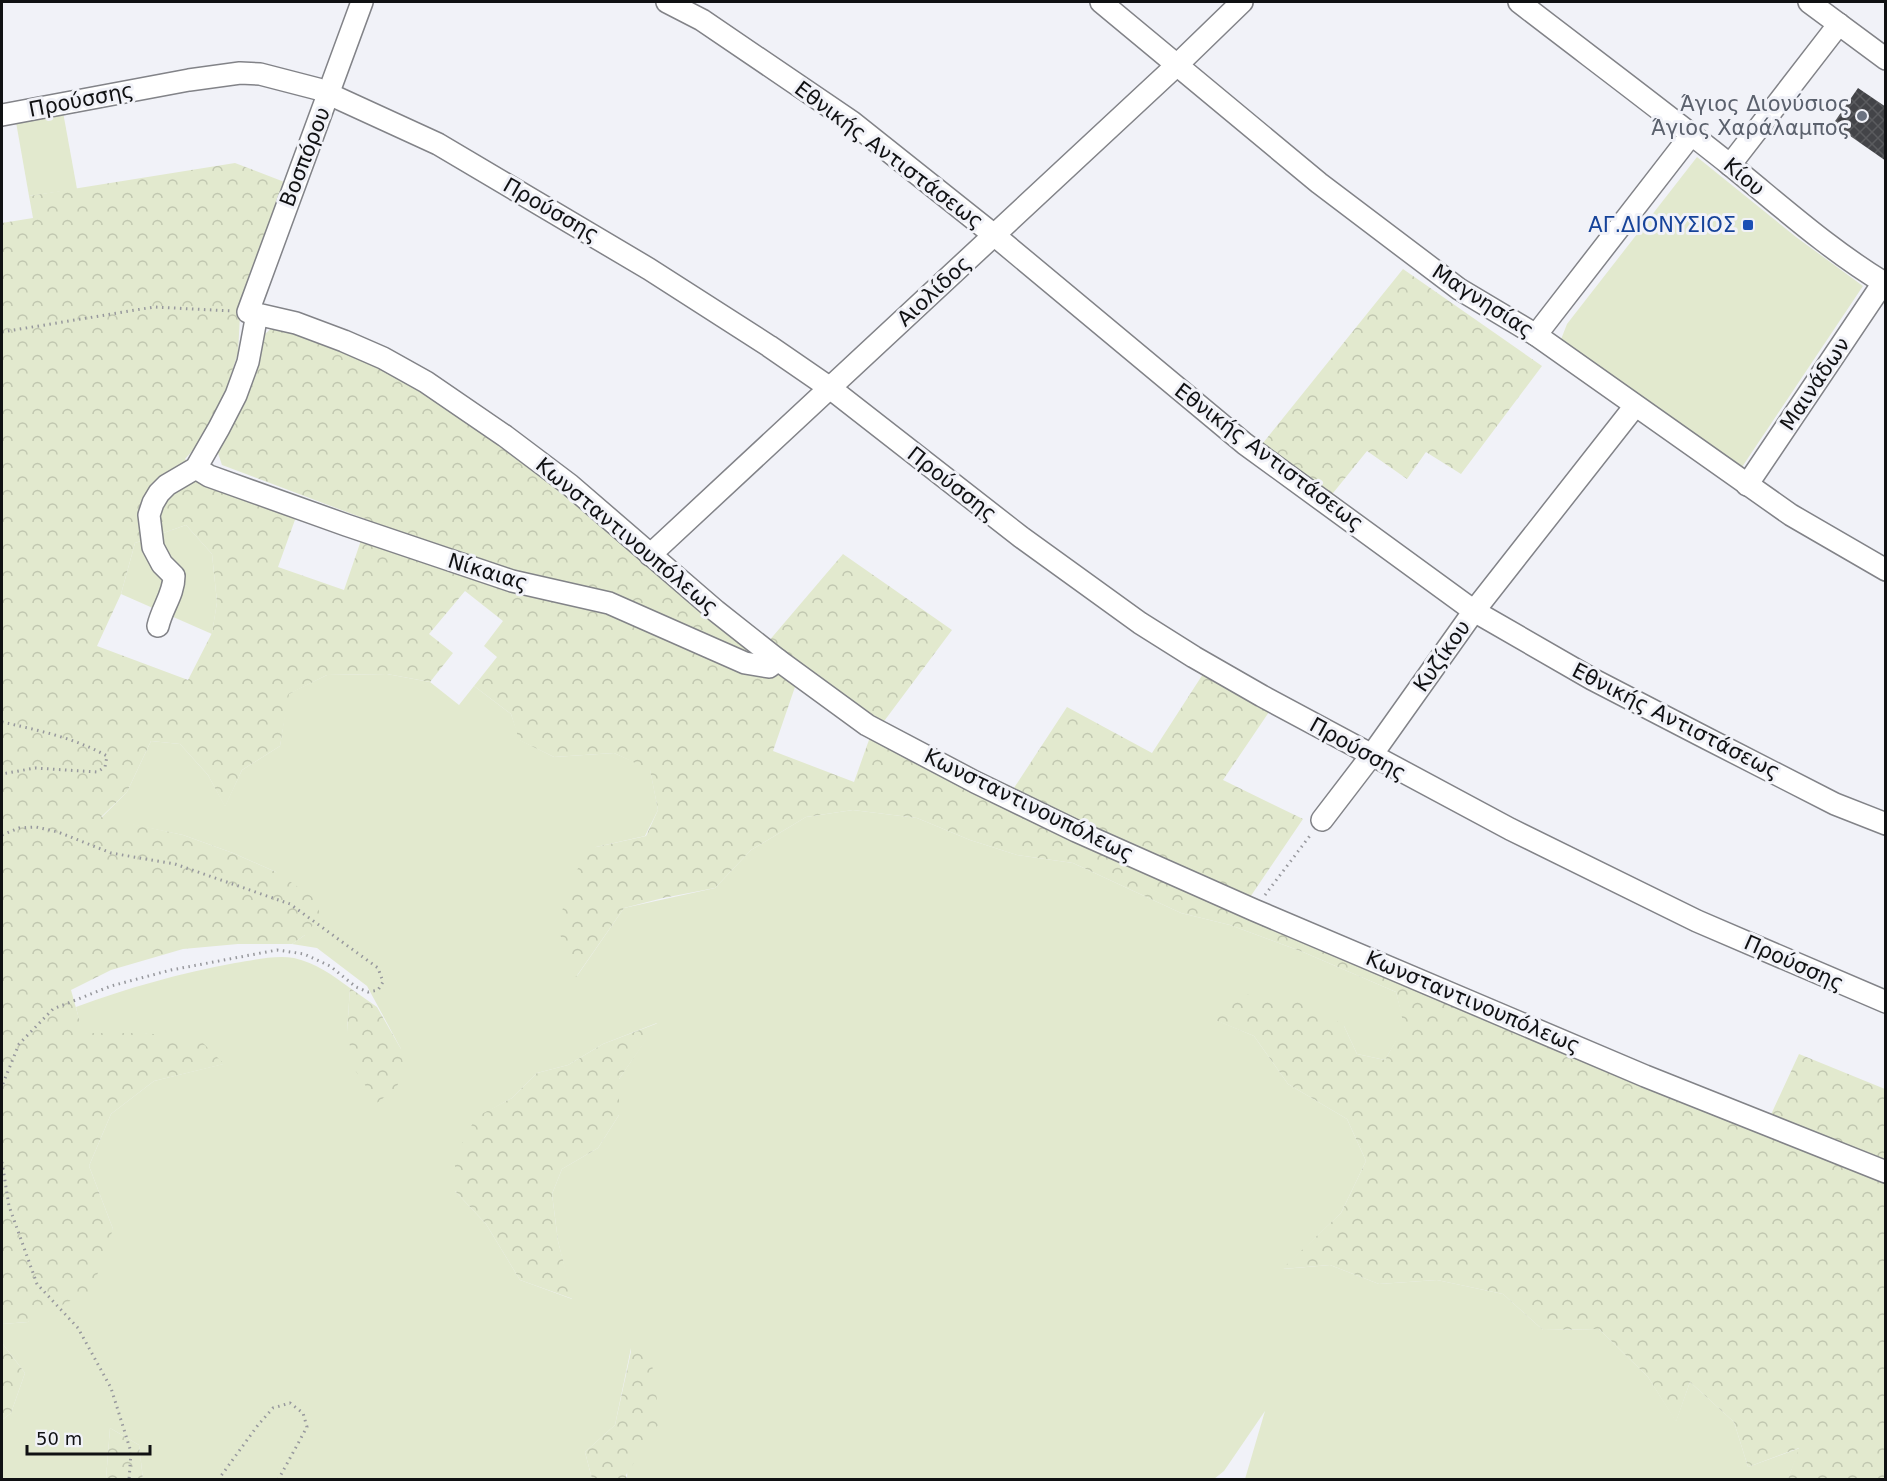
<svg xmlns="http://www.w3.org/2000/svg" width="1887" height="1481" font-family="'DejaVu Sans',sans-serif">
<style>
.green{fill:#e2e9ce;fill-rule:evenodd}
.forest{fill:url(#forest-crowns);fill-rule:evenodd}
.building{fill:url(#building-cross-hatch)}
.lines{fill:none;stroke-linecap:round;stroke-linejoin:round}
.minor-casing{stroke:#828388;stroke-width:24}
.path{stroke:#97989d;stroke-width:3;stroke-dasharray:1.5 4.5;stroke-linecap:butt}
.minor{stroke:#fff;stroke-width:21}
.worship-dot{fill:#6b7280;stroke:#f1f2f8;stroke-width:2}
.transit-dot{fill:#1a4fb4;stroke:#f1f2f8;stroke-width:2}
.labels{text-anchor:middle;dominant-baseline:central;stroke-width:6;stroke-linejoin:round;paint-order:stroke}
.street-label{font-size:21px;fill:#101113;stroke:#f1f2f8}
.worship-label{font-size:21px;fill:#5b616d;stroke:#f1f2f8;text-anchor:end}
.transit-label{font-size:21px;fill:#164399;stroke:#f1f2f8;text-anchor:end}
</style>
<defs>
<pattern id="forest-crowns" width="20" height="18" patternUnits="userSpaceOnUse" patternTransform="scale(1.5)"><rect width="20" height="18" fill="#e2e9ce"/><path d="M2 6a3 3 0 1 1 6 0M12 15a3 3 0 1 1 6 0" fill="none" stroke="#c1c7b0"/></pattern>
<pattern id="building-cross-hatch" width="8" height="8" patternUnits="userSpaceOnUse" patternTransform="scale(1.5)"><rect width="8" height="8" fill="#434448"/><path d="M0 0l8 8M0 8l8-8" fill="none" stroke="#5a5b5e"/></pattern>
</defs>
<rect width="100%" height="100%" fill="#f1f2f8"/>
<g class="green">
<polygon points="63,112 77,189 29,196 16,122"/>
<polygon points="1697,157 1796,237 1863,286 1742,467 1704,446 1560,342 1567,324"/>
<polygon points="186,525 212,554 217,602 212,634 121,594 135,543"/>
<path d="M387,674L430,682L459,705L474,686L511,714L520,740L554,757L614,753L650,769L658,810L645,836L596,847L577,976L624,908L715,888L751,850L806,817L853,810L917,818L970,840L1017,855L1073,863L1181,913L1230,925L1303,952L1396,992L1405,1026L1385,1060L1357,1054L1344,1026L1216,1020L1254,1036L1288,1084L1347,1119L1366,1161L1341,1213L1283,1269L1330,1265L1379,1284L1437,1280L1503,1294L1543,1330L1599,1329L1648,1377L1676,1421L1690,1382L1734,1422L1748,1467L1800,1448L1788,1479H1245L1265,1411L1224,1471L1214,1479H627L631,1348L615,1425L585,1452L592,1479H143L139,1445L110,1428L106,1479H2V1420L11,1413L25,1373L2,1343V1324L28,1322L113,1229L89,1166L111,1114L154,1081L223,1064L145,1033H82L76,1007C128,988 180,973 235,963C253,960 276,955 294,958C316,963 332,975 350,988L347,1032L401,1049L367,986L317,948L292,944L305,935L276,872L233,853L183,835L101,818L127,792L151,741L180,744L208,775L225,806L242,770L280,746L288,694L327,675ZM657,1023L619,1079V1115L598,1148L562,1169L552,1194L558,1241L572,1299L520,1280L486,1224L455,1191L476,1118L512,1098L537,1073L568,1065L603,1044Z"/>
</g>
<g class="forest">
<path d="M235,163L287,183L240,316L238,353L225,393L207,434L185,459L204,478L296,517L278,567L344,590L368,520L222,465L218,453L220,439L257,365L265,334L275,325L388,367L456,409L768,642L843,554L952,630L882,724L796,684L773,751L854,782L870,737L1012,791L1067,707L1152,753L1203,674L1269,712L1223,780L1303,819L1240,912L1762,1134L1799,1054L1885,1089V1479H1788L1799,1448L1748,1467L1734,1422L1690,1382L1676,1422L1648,1377L1599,1329L1543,1330L1503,1294L1437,1280L1379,1284L1330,1265L1282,1269L1341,1213L1366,1161L1347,1119L1288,1084L1254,1036L1215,1020L1241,994L1308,1001L1344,1026L1357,1054L1385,1060L1404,1026L1396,992L1303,952L1230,925L1181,913L1073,863L1017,855L970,840L917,818L853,810L806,817L751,850L715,888L663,898L624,908L576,977L558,929L570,878L596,847L646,836L658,810L650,770L614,753L554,757L519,740L511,714L474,686L497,657L484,646L503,621L465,591L429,634L453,653L430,682L387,674L327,675L289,694L280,746L242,770L225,807L208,775L180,744L151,741L127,792L101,817L183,835L233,853L276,872L317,900L320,916L305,935L292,944H238L183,949L111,970L71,990L83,1033H145L200,1040L224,1064L154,1081L111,1114L89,1166L113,1229L92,1290L28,1322L2,1324V223L33,218L29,196ZM186,525L212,554L217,602L212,633L188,680L97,646L121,594L135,543Z"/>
<polygon points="1403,269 1542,366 1461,474 1426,452 1407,479 1367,451 1329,498 1259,448"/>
<polygon points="350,988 377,1007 401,1049 404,1072 396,1088 377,1103 355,1070 347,1032"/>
<polygon points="658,1023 619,1079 619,1115 598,1148 562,1169 552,1194 558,1241 573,1299 520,1280 486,1224 455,1191 455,1157 476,1117 512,1098 537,1073 568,1065 603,1044"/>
<polygon points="2,1343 25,1373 11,1413 2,1420"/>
<polygon points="632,1347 652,1364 660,1422 626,1475 627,1479 592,1479 585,1452 615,1425"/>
<polygon points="110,1428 139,1445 143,1479 106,1479"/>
</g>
<polygon class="building" points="1858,88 1886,107 1886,161 1833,124"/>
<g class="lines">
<g class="minor-casing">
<g id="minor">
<polyline points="362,2 248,312 296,323 344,341 383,358 426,382 505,436 570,485 716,611 778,660 867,725 975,782 1076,831 1254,910 1645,1076 1886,1172"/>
<polyline points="667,2 702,20 852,122 994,235 1245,444 1474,611 1592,679 1706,738 1835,804 1886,824"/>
<polyline points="1101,2 1319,183 1459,289 1536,335 1791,515 1886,570"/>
<path d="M1519,2C1589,56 1660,109 1729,164C1781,206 1828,249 1886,284"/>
<polyline points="1809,2 1886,59"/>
<polyline points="2,115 189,80 240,73 260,74 318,89 438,144 649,269 769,346 830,388 1021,537 1140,623 1194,657 1262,696 1510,829 1697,921 1886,1002"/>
<polyline points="1730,165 1839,24"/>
<polyline points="1536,335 1691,135"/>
<polyline points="196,468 209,476 346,525 512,581 609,603 745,663 769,667 778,660"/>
<polyline points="1747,485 1883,283"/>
<polyline points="650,555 1178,64 1242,2"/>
<path d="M158,626C162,608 174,594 174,576L162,564L153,547L149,515L153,503L159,493L167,485L196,468L219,428L236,395L248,362L257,314"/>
<polyline points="1322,820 1371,756 1474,611 1635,406"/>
</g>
</g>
<g class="path">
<polyline points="2,332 154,307 232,311"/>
<path d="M2,722C37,730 75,738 107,756L105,767L97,772L35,768L2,774"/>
<polyline points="2,835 19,828 36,827 58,832 111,853 175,864 290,904 378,968 383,982 378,990 368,992 356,987 330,966 304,954 277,950 171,970 111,986 53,1009 19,1044 2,1086"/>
<polyline points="1265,895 1312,833"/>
<polyline points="2,1162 9,1206 37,1284 78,1328 111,1388 131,1452 129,1480"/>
<polyline points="218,1480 258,1425 273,1408 290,1403 303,1413 307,1427 278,1480"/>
</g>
<use href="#minor" class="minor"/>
</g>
<circle class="worship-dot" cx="1862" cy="116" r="6"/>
<rect class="transit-dot" x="1742" y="219" width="12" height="12" rx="3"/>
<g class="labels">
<g class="street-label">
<text transform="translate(81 100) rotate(-11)">Προύσσης</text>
<text transform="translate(889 155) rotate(37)">Εθνικής Αντιστάσεως</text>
<text transform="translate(305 157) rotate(-69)">Βοσπόρου</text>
<text transform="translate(1744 177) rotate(40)">Κίου</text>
<text transform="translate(551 210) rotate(30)">Προύσσης</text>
<text transform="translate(934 291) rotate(-43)">Αιολίδος</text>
<text transform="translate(1483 301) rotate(33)">Μαγνησίας</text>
<text transform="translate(1815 384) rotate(-56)">Μαινάδων</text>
<text transform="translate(1269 457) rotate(37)">Εθνικής Αντιστάσεως</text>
<text transform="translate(952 484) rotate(38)">Προύσσης</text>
<text transform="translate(627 536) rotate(40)">Κωνσταντινουπόλεως</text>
<text transform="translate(488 572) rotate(17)">Νίκαιας</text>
<text transform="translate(1442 656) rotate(-55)">Κυζίκου</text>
<text transform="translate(1676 721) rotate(27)">Εθνικής Αντιστάσεως</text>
<text transform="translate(1358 749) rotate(29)">Προύσσης</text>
<text transform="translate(1029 805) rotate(26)">Κωνσταντινουπόλεως</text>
<text transform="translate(1794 963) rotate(24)">Προύσσης</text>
<text transform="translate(1473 1002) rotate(23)">Κωνσταντινουπόλεως</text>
</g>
<g class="worship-label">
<text x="1850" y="104">Άγιος Διονύσιος<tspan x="1850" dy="24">Άγιος Χαράλαμπος</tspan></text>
</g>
<g class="transit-label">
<text x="1736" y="225">ΑΓ.ΔΙΟΝΥΣΙΟΣ</text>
</g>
</g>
<rect width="1887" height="1481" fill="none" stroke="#101113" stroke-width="6"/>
<path d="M27 1445v9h123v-9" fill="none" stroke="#101113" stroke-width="3"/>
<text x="36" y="1445" font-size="18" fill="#101113" stroke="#f1f2f8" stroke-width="4.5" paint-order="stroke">50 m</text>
</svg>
